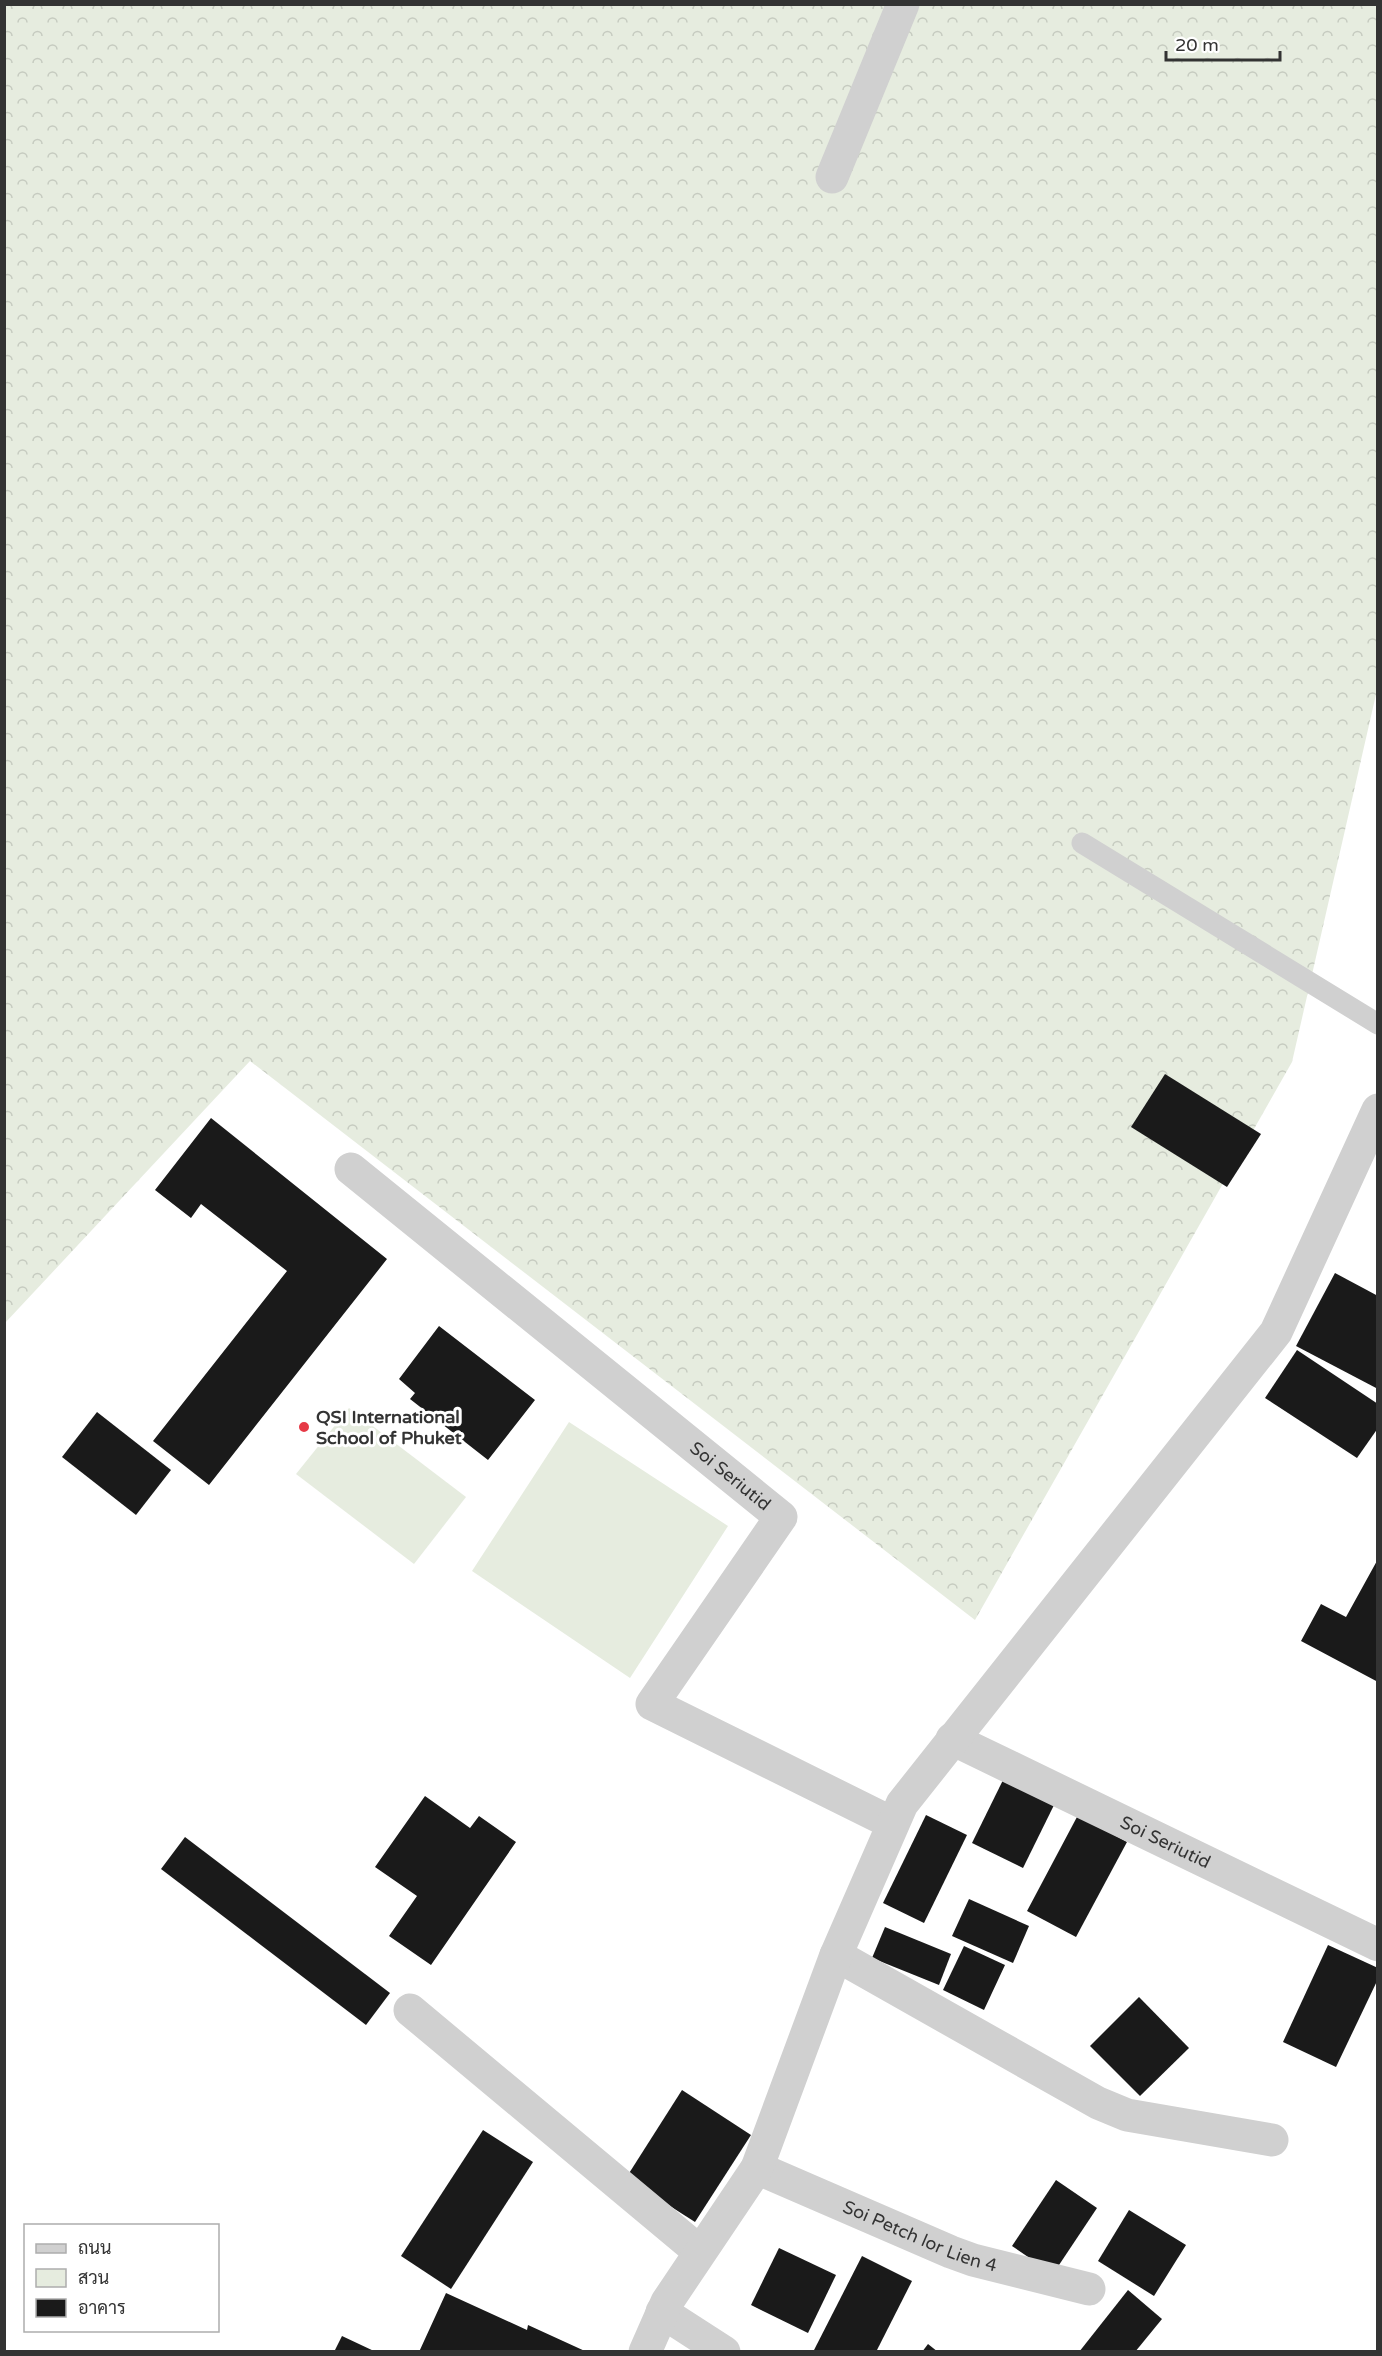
<svg xmlns="http://www.w3.org/2000/svg" width="1382" height="2356" font-family="'Varela Round',Sarabun,sans-serif">
<style>
.green{fill:#e6ecdf}
.forest{fill:url(#forest-crowns)}
.building{fill:#1a1a1a}
.lines{fill:none;stroke-linecap:round;stroke-linejoin:round}
.service{stroke:#d0d0d0;stroke-width:21}
.minor{stroke:#d0d0d0;stroke-width:33}
.poi-dot{fill:#e63946;stroke:#fff;stroke-width:2}
.labels{text-anchor:middle;dominant-baseline:central;stroke-width:6;stroke-linejoin:round;paint-order:stroke}
.poi-label{font-size:18px;font-weight:bold;fill:#333;stroke:#fff;text-anchor:start}
.street-label{font-size:18px;fill:#333;stroke:#fff}
</style>
<defs>
<pattern id="forest-crowns" width="20" height="18" patternUnits="userSpaceOnUse" patternTransform="scale(1.5)"><rect width="20" height="18" fill="#e6ecdf"/><path d="M2 6a3 3 0 1 1 6 0M12 15a3 3 0 1 1 6 0" fill="none" stroke="#c6cbc0"/></pattern>
</defs>
<rect width="100%" height="100%" fill="#fff"/>
<g class="green">
<polygon points="349,1408 466,1497 414,1564 296,1474"/>
<polygon points="569,1422 728,1526 630,1678 472,1571"/>
</g>
<polygon class="forest" points="5,5 1377,5 1377,690 1292,1062 975,1620 250,1061 5,1323"/>
<g class="building">
<polygon points="1165,1074 1261,1134 1227,1187 1131,1127"/>
<polygon points="211,1118 387,1259 209,1485 153,1441 287,1271 201,1204 191,1218 155,1190"/>
<polygon points="1335,1273 1378,1296 1378,1389 1296,1346"/>
<polygon points="439,1326 535,1400 488,1460 410,1399 415,1393 399,1379"/>
<polygon points="1297,1350 1378,1404 1378,1428 1357,1458 1265,1398"/>
<polygon points="97,1412 171,1470 136,1515 62,1457"/>
<polygon points="1378,1559 1378,1682 1301,1641 1321,1604 1346,1617"/>
<polygon points="1005,1776 1056,1801 1023,1868 972,1843"/>
<polygon points="425,1796 470,1828 479,1816 516,1842 431,1965 389,1936 417,1896 375,1867"/>
<polygon points="926,1815 967,1835 924,1923 883,1903"/>
<polygon points="1078,1815 1127,1842 1076,1937 1027,1911"/>
<polygon points="185,1837 390,1993 366,2025 161,1869"/>
<polygon points="969,1899 1029,1926 1013,1963 952,1936"/>
<polygon points="885,1927 951,1954 939,1985 872,1958"/>
<polygon points="1328,1945 1378,1968 1378,1979 1336,2067 1283,2042"/>
<polygon points="964,1946 1005,1965 984,2010 943,1990"/>
<polygon points="1139,1997 1189,2048 1140,2096 1090,2046"/>
<polygon points="682,2090 751,2135 695,2222 626,2178"/>
<polygon points="483,2130 533,2162 451,2289 401,2256"/>
<polygon points="1056,2180 1097,2208 1053,2274 1012,2246"/>
<polygon points="1129,2210 1186,2245 1154,2296 1098,2261"/>
<polygon points="779,2248 836,2275 808,2333 751,2305"/>
<polygon points="862,2256 912,2281 876,2352 813,2352"/>
<polygon points="1128,2290 1162,2319 1135,2352 1079,2352"/>
<polygon points="446,2293 527,2330 528,2325 587,2352 419,2352"/>
<polygon points="342,2336 376,2352 334,2352"/>
<polygon points="928,2344 938,2352 922,2352"/>
</g>
<g class="lines">
<polyline class="service" points="1082,843 1378,1024"/>
<g class="minor">
<polyline points="832,177 903,4"/>
<path id="s1" d="M351,1169L781,1517L652,1704L892,1823"/>
<path id="s2" d="M952,1739L1378,1945"/>
<polyline points="836,1955 1098,2103 1127,2115 1272,2140"/>
<polyline points="410,2010 700,2252"/>
<path id="s3" d="M757,2168L951,2252L973,2260L1089,2289"/>
<polyline points="662,2312 724,2352"/>
<polyline points="645,2352 667,2302 757,2168 836,1955 902,1804 1276,1332 1378,1110"/>
</g>
</g>
<circle class="poi-dot" cx="304" cy="1427" r="6"/>
<g class="labels">
<g class="poi-label">
<text x="316" y="1417">QSI International<tspan x="316" dy="21">School of Phuket</tspan></text>
</g>
<g class="street-label">
<text stroke="none"><textPath href="#s1" startOffset="488">Soi Seriutid</textPath></text>
<text stroke="none"><textPath href="#s2" startOffset="237">Soi Seriutid</textPath></text>
<text stroke="none"><textPath href="#s3" startOffset="177">Soi Petch lor Lien 4</textPath></text>
</g>
</g>
<rect width="1382" height="2356" fill="none" stroke="#333333" stroke-width="12"/>
<rect x="24" y="2224" width="195" height="108" fill="#ffffff" stroke="#adadad" stroke-width="1.5"/>
<rect x="36" y="2244" width="30" height="9" fill="#d0d0d0" stroke="#adadad" stroke-width="1.5"/>
<text x="78" y="2254" font-size="18" fill="#333333">ถนน</text>
<rect x="36" y="2269" width="30" height="18" fill="#e6ecdf" stroke="#adadad" stroke-width="1.5"/>
<text x="78" y="2284" font-size="18" fill="#333333">สวน</text>
<rect x="36" y="2299" width="30" height="18" fill="#1a1a1a" stroke="#adadad" stroke-width="1.5"/>
<text x="78" y="2314" font-size="18" fill="#333333">อาคาร</text>
<path d="M1166 51v9h114v-9" fill="none" stroke="#333333" stroke-width="3"/>
<text x="1175" y="51" font-size="18" fill="#333333" stroke="#ffffff" stroke-width="4.5" paint-order="stroke">20 m</text>
</svg>
